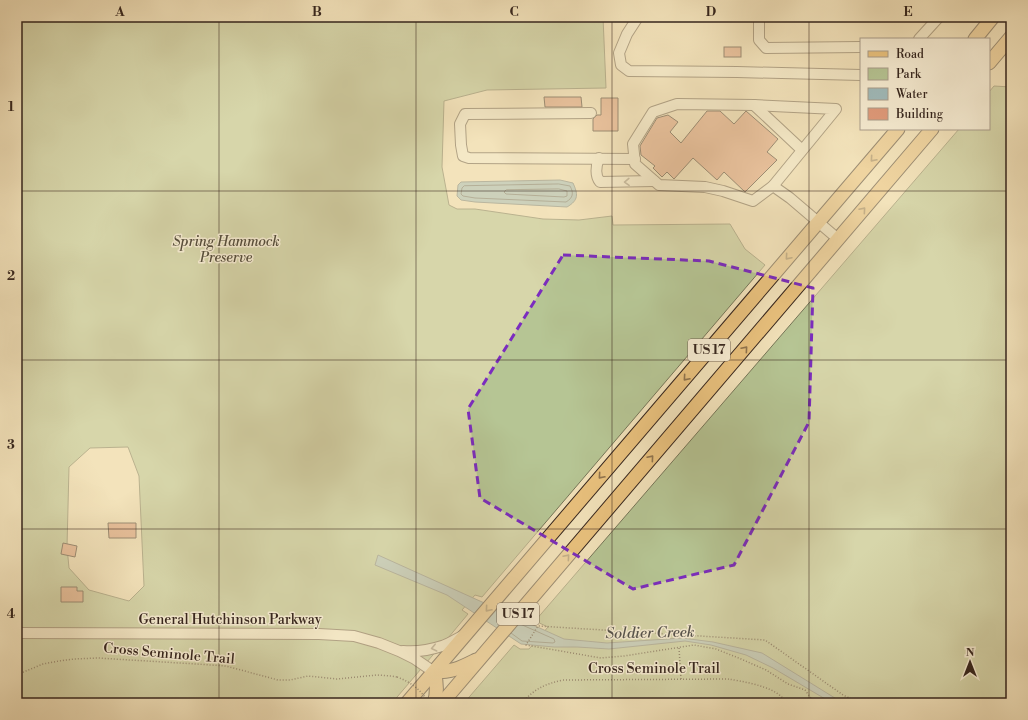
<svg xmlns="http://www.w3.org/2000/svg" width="1028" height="720" font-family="'Libre Bodoni',serif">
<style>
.green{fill:#b6c594;stroke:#767659;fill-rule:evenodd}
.water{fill:#a0bbbb;stroke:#767f7c}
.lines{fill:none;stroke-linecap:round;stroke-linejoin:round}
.shore{stroke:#6b706c;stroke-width:1}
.building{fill:#e09b7b;stroke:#36261e}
.minor-casing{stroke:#655545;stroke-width:12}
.major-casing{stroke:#36261e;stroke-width:15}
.path{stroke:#36261e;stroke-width:1.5;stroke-dasharray:1 2;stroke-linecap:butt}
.minor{stroke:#f7edd3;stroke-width:10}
.major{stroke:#eac27e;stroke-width:13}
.path-bridge{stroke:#36261e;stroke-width:1.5;stroke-dasharray:1 2;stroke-linecap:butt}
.oneway{stroke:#90744e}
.oneway2{stroke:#968a78}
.marked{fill:none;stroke:#7b2cbf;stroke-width:3;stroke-dasharray:8 5;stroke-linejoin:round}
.grid{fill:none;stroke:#36261e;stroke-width:1;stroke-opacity:0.55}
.labels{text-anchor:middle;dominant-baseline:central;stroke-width:3;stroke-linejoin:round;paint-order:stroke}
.shield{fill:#f7edd3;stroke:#706254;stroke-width:1}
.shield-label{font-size:13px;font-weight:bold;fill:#36261e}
.park-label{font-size:14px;font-style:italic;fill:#564e3c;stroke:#f7edd3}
.street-label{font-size:14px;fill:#36261e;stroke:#f7edd3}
.water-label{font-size:15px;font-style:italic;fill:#56534d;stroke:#f7edd3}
.neatline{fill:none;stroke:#36261e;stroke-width:1.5}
.grid-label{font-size:13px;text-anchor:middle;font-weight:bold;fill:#36261e}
</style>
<rect width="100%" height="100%" fill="#f3e3bb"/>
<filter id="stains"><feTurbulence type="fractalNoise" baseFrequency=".005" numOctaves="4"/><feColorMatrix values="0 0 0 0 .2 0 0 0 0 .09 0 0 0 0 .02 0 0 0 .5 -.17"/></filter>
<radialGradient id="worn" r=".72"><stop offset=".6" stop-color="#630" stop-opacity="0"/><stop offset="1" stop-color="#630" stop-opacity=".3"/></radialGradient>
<g class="green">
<path d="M17,17H603L606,88L487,90L444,101L442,167L449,205L457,209H475L543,219L579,220L612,216L613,225L730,224L745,249L765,265L482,597L475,595L462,610L468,614L448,638L443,640L438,649L392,703H17ZM128,447L139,476L144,586L129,601L89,590L69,568L67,547L69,467L90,448Z"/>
<polygon points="994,86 1011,87 1011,703 464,703 514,645 520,649 529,649 548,627 535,621 959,129 989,129 989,92"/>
</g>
<g class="water">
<path d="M560,180L573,183C578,194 579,200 567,207L475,202L461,200L457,196L458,185L461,182Z"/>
<polygon points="378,555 564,639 607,643 682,638 713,642 762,653 843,703 832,703 773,668 746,655 711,645 685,641 609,649 577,647 554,647 521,644 447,595 375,565"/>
</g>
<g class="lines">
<g class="shore">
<path d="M559,184L570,186C574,193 573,198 566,202L475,198L463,196L461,194L462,188L464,186Z"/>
<polygon points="559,189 567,191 567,196 564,197 506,194 504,192 506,190"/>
<polyline points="511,633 522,641 553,643 555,642 554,639 520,624"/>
</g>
</g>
<g class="building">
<rect x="724" y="47" width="17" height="10"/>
<polygon points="544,97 581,97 582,107 545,107"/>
<polygon points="601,98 618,98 618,131 593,131 593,119 597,115 601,115"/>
<polygon points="707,111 720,111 734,124 746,111 778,139 767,152 777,160 745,192 724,172 717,180 693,158 674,179 667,172 662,177 653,168 655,166 641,155 640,146 657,118 668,115 678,122 670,132 681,143"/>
<polygon points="108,523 136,523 136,538 109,538"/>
<polygon points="63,543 77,546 75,557 61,554"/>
<polygon points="61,587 77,587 77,591 83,591 83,602 61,602"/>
</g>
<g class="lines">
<g class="minor-casing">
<g id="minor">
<polyline points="638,17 627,34 619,53 621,65 629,71 737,72 861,75"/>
<polyline points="759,17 759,40 766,48 861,47"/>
<polyline points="919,39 939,17"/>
<polygon points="677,104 754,105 836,109 773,186 753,201 723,191 705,187 659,185 635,164 633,144 653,112"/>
<polyline points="754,105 802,150"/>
<polyline points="591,113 465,114 460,124 461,145 463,156 469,158 635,159"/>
<path d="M599,158C596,166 595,176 600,182L654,181"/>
<polyline points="773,186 790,198 838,239"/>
<polyline points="17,633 319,634 354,636 379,643 399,651 415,659 434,672"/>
<path d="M403,651C416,652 430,650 442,646C449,644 456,639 462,636"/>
</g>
</g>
<g class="major-casing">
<g id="major">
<polyline points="975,39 993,17"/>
<polyline points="989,63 1011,37"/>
<path d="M434,672C453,672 460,668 476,660"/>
<polyline points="407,703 898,129"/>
<path d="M434,703C438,692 437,683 434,672"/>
<polyline points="442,703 932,129"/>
</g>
</g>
<g class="path">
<polyline points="679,648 681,679"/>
<polyline points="17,673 21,673 43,664 59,661 74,659 98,658 196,664 226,666 278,680 290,680 308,676 337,679 377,675 391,676 397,677"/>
<path d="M522,703C534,689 545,684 563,680L728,679C741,681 763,685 775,692C780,695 784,699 787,703"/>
<polyline points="818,703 813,701 805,690 788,684 766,670 741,659 716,649 694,645 624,656 601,658 526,645 538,626 765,640 843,695 860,703"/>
</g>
<use href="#minor" class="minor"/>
<use href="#major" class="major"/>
<path class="path-bridge" d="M397,677C411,682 421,690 429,703"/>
</g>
<defs><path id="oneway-chevron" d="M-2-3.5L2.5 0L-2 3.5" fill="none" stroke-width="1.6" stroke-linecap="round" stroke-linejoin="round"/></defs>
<g class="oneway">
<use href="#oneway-chevron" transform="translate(873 159) rotate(131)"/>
<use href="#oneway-chevron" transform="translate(863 210) rotate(-49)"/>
<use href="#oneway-chevron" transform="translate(788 257) rotate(131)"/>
<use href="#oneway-chevron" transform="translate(745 349) rotate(-49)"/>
<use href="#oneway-chevron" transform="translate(686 378) rotate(131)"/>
<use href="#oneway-chevron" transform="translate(651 458) rotate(-49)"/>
<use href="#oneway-chevron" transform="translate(601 476) rotate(131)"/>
<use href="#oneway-chevron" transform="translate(567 557) rotate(-49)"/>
<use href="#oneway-chevron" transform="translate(488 609) rotate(131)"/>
</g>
<g class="oneway2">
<use href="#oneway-chevron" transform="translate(627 182) rotate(178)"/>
<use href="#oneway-chevron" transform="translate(434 648) rotate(167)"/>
</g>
<path d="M0 0H1028V720H0ZM563,255L709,261L813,288L809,422L734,565L633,589L480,498L468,409Z" fill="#f3e3bb" fill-opacity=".55" fill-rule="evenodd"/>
<path class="marked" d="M563,255L709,261L813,288L809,422L734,565L633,589L480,498L468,409Z"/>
<path class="grid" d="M219,17V703M416,17V703M612,17V703M809,17V703M17,191H1011M17,360H1011M17,529H1011"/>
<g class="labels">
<g class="shield">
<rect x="688" y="339" width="42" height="22" rx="3"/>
<rect x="497" y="603" width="42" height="22" rx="3"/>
</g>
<g class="shield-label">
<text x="709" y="350">US 17</text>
<text x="518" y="614">US 17</text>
</g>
<g class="park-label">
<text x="226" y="242">Spring Hammock<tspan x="226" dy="16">Preserve</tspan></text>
</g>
<g class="street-label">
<text x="230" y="620">General Hutchinson Parkway</text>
<text transform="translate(169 654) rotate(5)">Cross Seminole Trail</text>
<text x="654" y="669">Cross Seminole Trail</text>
</g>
<g class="water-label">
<text transform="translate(650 633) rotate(-1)">Soldier Creek</text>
</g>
</g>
<rect width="1028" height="720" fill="none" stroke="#f3e3bb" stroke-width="44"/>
<rect x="860" y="38" width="130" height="92" fill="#f7edd3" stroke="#aa9d8b"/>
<rect x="868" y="51" width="20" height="6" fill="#eac27e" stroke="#aa9d8b"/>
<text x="896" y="58" font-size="12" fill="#36261e">Road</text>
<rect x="868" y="68" width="20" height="12" fill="#b6c594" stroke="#aa9d8b"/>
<text x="896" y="78" font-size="12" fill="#36261e">Park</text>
<rect x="868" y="88" width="20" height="12" fill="#a0bbbb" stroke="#aa9d8b"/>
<text x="896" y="98" font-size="12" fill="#36261e">Water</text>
<rect x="868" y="108" width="20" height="12" fill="#e09b7b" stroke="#aa9d8b"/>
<text x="896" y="118" font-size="12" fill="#36261e">Building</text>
<g transform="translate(970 662)" stroke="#f7edd3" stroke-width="3" paint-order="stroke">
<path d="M0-3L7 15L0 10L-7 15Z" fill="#36261e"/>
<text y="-6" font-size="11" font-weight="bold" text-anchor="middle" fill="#36261e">N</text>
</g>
<rect x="22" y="22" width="984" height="676" class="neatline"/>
<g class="grid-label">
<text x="120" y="16">A</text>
<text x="317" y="16">B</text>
<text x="514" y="16">C</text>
<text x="711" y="16">D</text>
<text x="908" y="16">E</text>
<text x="11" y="111">1</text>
<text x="11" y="280">2</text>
<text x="11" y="449">3</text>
<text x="11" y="618">4</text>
</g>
<rect width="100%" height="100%" filter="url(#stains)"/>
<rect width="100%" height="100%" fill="url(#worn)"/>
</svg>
